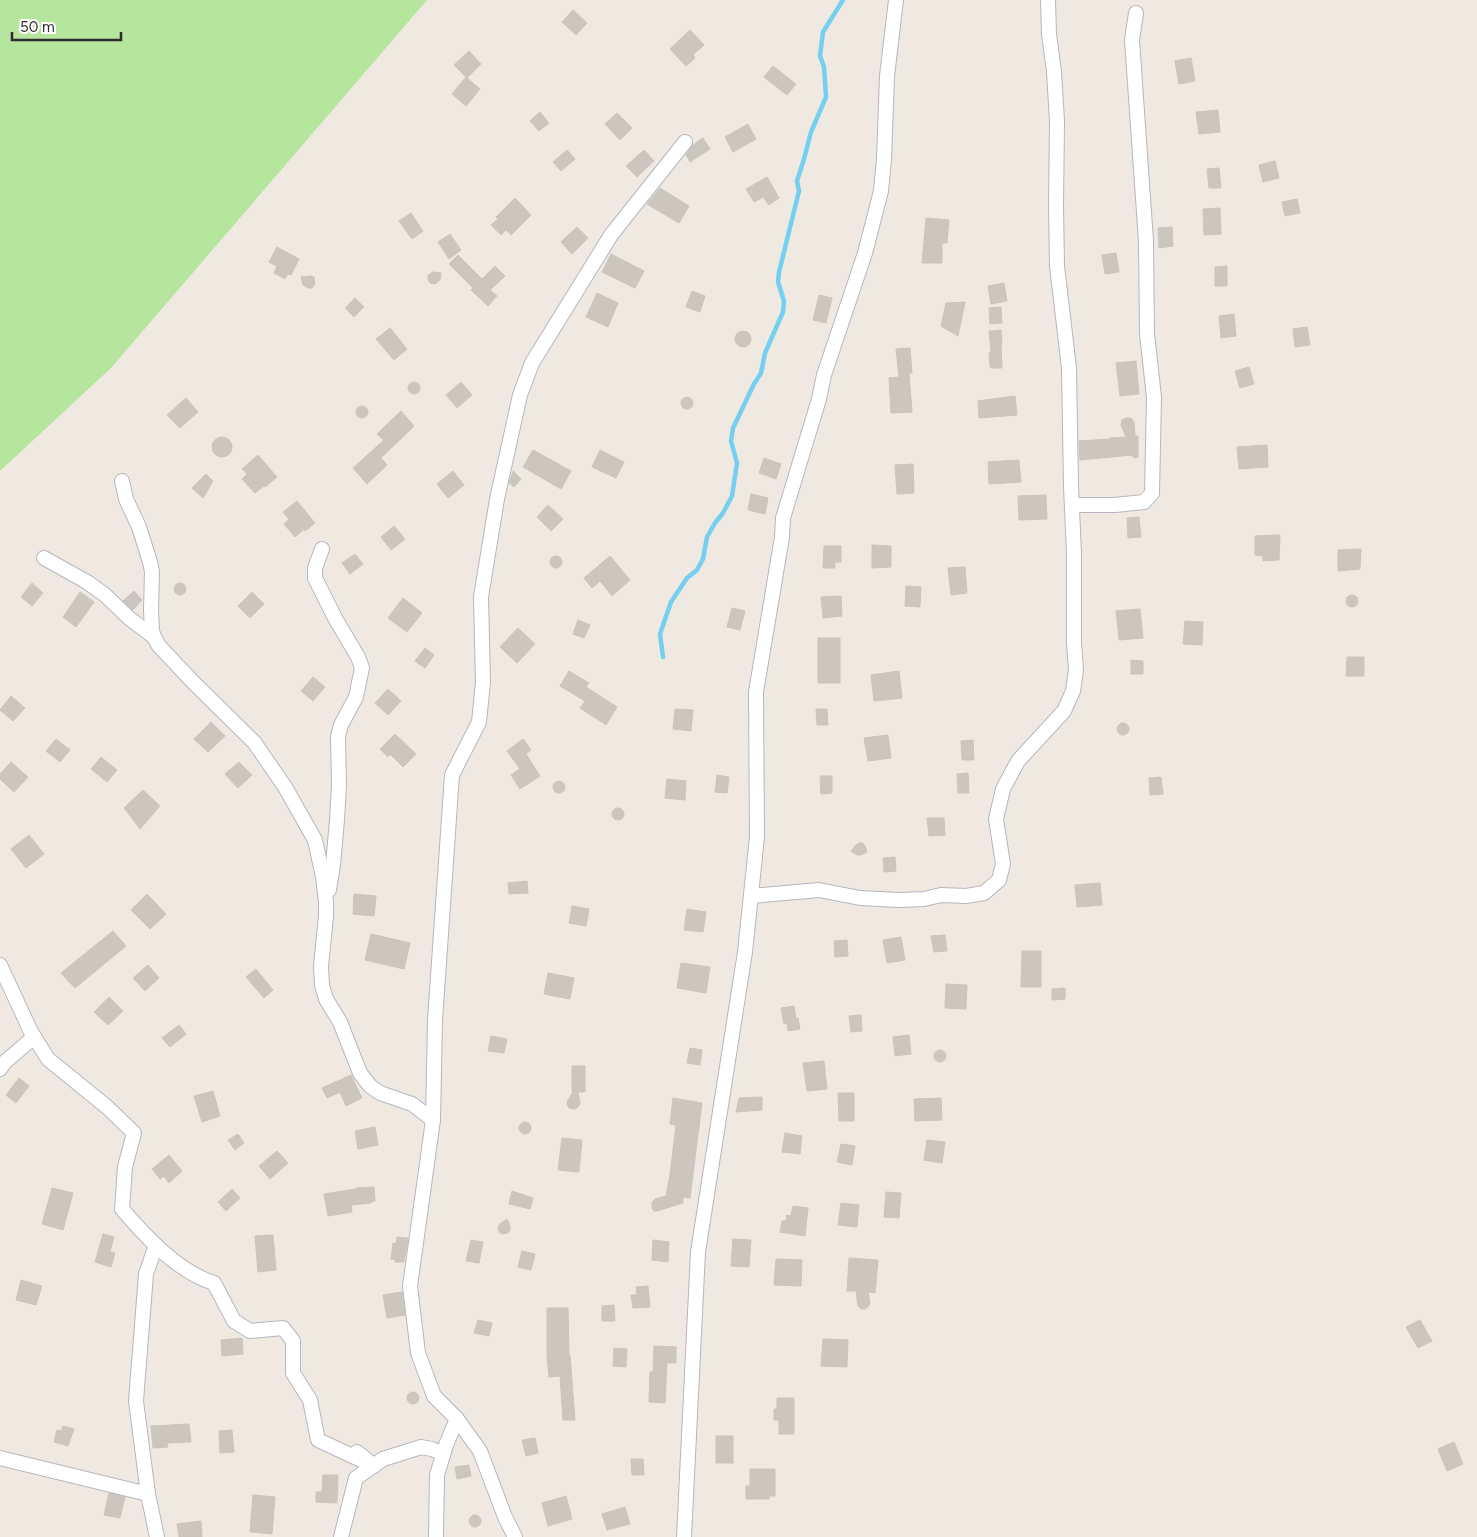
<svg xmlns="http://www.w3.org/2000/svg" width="1477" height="1537" font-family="Figtree,sans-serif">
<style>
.green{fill:#b6e59e}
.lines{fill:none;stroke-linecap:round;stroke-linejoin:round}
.stream{stroke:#75cff0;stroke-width:4.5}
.building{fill:#cbc7bf;stroke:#cbc5ba}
.minor-casing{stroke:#b4b7c1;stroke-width:16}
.minor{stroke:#fff;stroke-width:14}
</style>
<rect width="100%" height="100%" fill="#efe9e1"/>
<polygon class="green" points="0,0 427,0 111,368 0,471"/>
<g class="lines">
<polyline class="stream" points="663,657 660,634 671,602 687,578 697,570 703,559 707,537 715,523 723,513 732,496 737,463 731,441 733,428 754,384 761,373 765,353 783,312 784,301 778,282 779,272 799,191 797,181 804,159 811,132 826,97 824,67 820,56 823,32 843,0"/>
</g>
<g class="building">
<polygon points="573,10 587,23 576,35 562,22"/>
<polygon points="690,30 704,45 693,55 695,58 686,66 670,49"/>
<polygon points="469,51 481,64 467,78 454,65"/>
<polygon points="1191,58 1195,81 1179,84 1175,61"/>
<polygon points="773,66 796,84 787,95 764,77"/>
<polygon points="466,77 480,89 466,106 452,94"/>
<polygon points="1218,110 1220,132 1199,134 1196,112"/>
<polygon points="540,112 549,123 539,131 530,121"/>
<polygon points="617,113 632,128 620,140 605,124"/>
<polygon points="748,124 756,139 733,152 725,137"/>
<polygon points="703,138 710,149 690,162 686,155 693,145"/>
<polygon points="567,150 575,159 561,171 553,162"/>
<polygon points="644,150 654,161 637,177 626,166"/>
<polygon points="1275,161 1279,178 1263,182 1259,165"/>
<polygon points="1219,168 1221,188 1209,188 1207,169"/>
<polygon points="767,177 779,198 769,205 763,197 754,202 746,189"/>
<polygon points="660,188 689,206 679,223 647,204"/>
<polygon points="515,198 531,215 511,235 506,230 501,235 491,225 498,219 496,217"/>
<polygon points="1297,199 1300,213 1285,216 1282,202"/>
<polygon points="1220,208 1221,234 1204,235 1203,209"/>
<polygon points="411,213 423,231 412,239 399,221"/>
<polygon points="926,218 949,220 947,243 942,243 942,263 922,263"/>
<polygon points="577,227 588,238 572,254 561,242"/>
<polygon points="1172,227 1173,246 1159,248 1158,228"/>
<polygon points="450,234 461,250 449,259 438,242"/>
<polygon points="277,247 299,259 291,275 288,274 285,279 274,273 277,266 269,262"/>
<polygon points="1116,253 1119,272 1105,274 1102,255"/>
<polygon points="611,254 644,271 635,288 602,272"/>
<polygon points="458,255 482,279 495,266 505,276 490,290 497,296 488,306 471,290 473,288 449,264"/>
<polygon points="1227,266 1227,286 1215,286 1215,267"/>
<polygon points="433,272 441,273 440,280 435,284 430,283 428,279 428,275"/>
<polygon points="311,276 314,277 315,284 312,288 308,288 303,285 301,277"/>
<polygon points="1004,283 1007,301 991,304 988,286"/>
<polygon points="692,291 705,296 700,312 686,307"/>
<polygon points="597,293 618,303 608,327 586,317"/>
<polygon points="819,295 832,298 826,323 813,320"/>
<polygon points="355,298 364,307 354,317 345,308"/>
<polygon points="965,302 958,336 941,326 946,303"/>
<polygon points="1001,307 1002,323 990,324 989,308"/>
<polygon points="1234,314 1236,336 1221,338 1219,316"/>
<polygon points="1307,327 1310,345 1295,347 1293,329"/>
<polygon points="390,328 407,349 394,360 376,339"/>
<polygon points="1001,330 1002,345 1001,345 1002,368 992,368 990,367 989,353 991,353 989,331"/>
<circle cx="743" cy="339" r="8"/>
<polygon points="910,348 912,373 909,373 912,412 891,413 889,378 899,377 896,349"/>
<polygon points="1136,361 1139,394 1120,396 1116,363"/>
<polygon points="1249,367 1254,384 1240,388 1235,371"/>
<circle cx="414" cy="388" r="6"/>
<polygon points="461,382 472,395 457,408 446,395"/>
<polygon points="1015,396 1017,415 979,418 978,401"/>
<circle cx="687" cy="403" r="6"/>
<polygon points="186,398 198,412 180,428 167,415"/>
<circle cx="362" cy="412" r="6"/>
<polygon points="401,411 414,426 381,458 387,465 367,484 353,468 384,440 377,434"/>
<polygon points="1126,418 1131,418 1134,422 1135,436 1138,436 1138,457 1134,458 1132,455 1080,460 1079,441 1110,439 1110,438 1126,437 1121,425 1122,420"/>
<circle cx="222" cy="447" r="10"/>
<polygon points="1267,445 1268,467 1239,469 1237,447"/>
<polygon points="533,450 571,471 561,489 523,467"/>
<polygon points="600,450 624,462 616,478 592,467"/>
<polygon points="258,455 277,477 265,487 264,486 255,493 242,479 247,474 242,469"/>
<polygon points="764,458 781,464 776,479 759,473"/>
<polygon points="1019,460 1021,482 989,484 988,462"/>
<polygon points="913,464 914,493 897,494 895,465"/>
<polygon points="453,471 464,485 448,498 437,484"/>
<polygon points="513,471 521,479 514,487 509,483"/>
<polygon points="206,474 213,481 203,498 192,488"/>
<polygon points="751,494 768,498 765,514 748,510"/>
<polygon points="1046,495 1047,519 1019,520 1018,496"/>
<polygon points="297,501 315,523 305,531 304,529 295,537 284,524 289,519 283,512"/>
<polygon points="548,505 563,519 551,531 537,517"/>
<polygon points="1139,517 1141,537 1128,538 1127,518"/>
<polygon points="394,526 405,539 391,550 381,537"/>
<polygon points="1280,535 1279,560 1263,561 1263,556 1255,555 1255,536"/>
<polygon points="872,545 891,546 891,567 872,568"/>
<polygon points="824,546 841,546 841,562 835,562 835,568 823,568"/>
<polygon points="1361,549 1360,569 1338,571 1338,550"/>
<polygon points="355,554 363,564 350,574 342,563"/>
<circle cx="556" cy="562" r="6"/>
<polygon points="610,556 630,580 612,596 600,581 592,588 584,578"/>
<polygon points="965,567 967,593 951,595 948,568"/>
<circle cx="180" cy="589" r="6"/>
<polygon points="32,583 43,593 32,606 21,597"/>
<polygon points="906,586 921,587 920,607 905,606"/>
<polygon points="134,591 142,600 133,610 123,601"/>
<polygon points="80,592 94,602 76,627 63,617"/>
<polygon points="252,592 264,604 250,618 238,606"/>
<circle cx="1352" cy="601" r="6"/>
<polygon points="841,596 842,616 823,618 821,597"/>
<polygon points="403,598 422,613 407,632 388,618"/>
<polygon points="732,608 745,611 740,630 727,627"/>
<polygon points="1140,609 1143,638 1119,640 1116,611"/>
<polygon points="578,620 590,625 584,638 573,634"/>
<polygon points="1185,621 1203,622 1202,645 1183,644"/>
<polygon points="518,628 535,644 517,663 500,647"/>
<rect x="818" y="638" width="22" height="45"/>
<polygon points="425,648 434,655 425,668 415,661"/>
<polygon points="1347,657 1364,657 1364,676 1346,676"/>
<polygon points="1131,660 1143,661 1143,674 1131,674"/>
<polygon points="569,671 589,683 586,687 617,707 606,725 580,708 585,701 560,686"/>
<polygon points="899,671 902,698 874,701 871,675"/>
<polygon points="313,677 325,687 313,701 301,691"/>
<polygon points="388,689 401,701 388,715 375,703"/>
<polygon points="11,696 25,708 13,721 0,710"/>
<polygon points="675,709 693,710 691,731 673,729"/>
<polygon points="816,709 827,709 828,725 817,725"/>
<polygon points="211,722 225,736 208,752 194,739"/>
<circle cx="1123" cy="729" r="6"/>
<polygon points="395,734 416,754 403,767 390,754 388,757 380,749"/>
<polygon points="888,735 891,758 868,761 864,738"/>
<polygon points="56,739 70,750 60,762 46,751"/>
<polygon points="523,739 531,750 526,754 540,776 520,789 511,775 520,769 507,751"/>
<polygon points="973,740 974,760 962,760 961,741"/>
<polygon points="101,757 117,770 107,782 91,769"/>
<polygon points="11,762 28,777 14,792 0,779 0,774"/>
<polygon points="239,762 252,775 238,788 225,774"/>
<polygon points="968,773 969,793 958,793 957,774"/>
<polygon points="717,775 729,777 727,793 715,792"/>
<polygon points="820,776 832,776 832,793 821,794"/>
<polygon points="1161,777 1163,794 1150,795 1149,778"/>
<polygon points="667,779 686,781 685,800 665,798"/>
<circle cx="559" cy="787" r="6"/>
<polygon points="143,790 160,806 140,829 124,808"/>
<circle cx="618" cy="814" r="6"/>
<polygon points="927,818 944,818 945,835 929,836"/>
<polygon points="29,835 44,854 26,868 11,849"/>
<polygon points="859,843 863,843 866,848 867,852 861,855 857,855 851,851 856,845"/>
<polygon points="895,857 896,871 884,872 883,858"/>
<polygon points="527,881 528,893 509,894 508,883"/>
<polygon points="1100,883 1102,905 1077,907 1075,885"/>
<polygon points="147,894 166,914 150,929 131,910"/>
<polygon points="354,894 376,896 374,916 353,914"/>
<polygon points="572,906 589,909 586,926 569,923"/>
<polygon points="687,909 706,912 703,932 684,930"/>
<polygon points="113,931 126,946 75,988 61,973"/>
<polygon points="371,934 410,943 404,969 365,960"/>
<polygon points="945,935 947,951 934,952 931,936"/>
<polygon points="901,937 905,960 887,963 883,940"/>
<polygon points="847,940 848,956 835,957 834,941"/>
<polygon points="1022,951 1041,951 1041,987 1021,987"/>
<polygon points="681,963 710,967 706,993 677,988"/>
<polygon points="148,965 159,978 145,991 133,978"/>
<polygon points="256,969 273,990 264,998 246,977"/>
<polygon points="548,973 574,978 570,999 544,994"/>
<polygon points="946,984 967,985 966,1009 945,1008"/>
<polygon points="1065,988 1065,999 1052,1000 1052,989"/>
<polygon points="109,997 123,1011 108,1025 94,1012"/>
<polygon points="794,1006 796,1019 798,1018 800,1029 788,1031 787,1023 784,1024 781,1008"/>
<polygon points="861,1015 862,1031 851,1032 849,1016"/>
<polygon points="179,1025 186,1034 170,1047 162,1038"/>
<polygon points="909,1035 911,1054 895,1056 893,1037"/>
<polygon points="491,1036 507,1039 504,1053 488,1051"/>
<polygon points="690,1048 702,1050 700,1065 687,1063"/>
<circle cx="940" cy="1056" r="6"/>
<polygon points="824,1061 827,1089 807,1091 803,1063"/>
<polygon points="572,1066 585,1066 585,1092 578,1092 580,1103 578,1107 575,1109 569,1108 567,1104 568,1100 573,1092 572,1092"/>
<polygon points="351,1075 362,1098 346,1106 340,1092 327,1098 322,1088"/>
<polygon points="19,1078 29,1086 16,1103 6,1095"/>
<polygon points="213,1091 220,1116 202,1122 194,1096"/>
<polygon points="838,1093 854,1093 854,1121 839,1121"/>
<polygon points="762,1097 762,1110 736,1112 739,1098"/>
<polygon points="673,1098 702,1103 690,1198 683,1197 683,1203 657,1211 654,1211 652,1208 652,1202 655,1199 666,1196 670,1175 676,1125 670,1124"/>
<polygon points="941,1098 942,1120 915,1121 914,1099"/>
<circle cx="525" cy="1128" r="6"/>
<polygon points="375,1127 378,1145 358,1149 355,1131"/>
<polygon points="785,1133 802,1136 800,1154 782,1152"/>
<polygon points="238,1134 244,1143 235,1150 228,1140"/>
<polygon points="562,1138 582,1140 579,1172 558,1170"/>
<polygon points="927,1140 945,1142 942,1163 924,1160"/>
<polygon points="841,1144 855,1146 852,1165 837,1162"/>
<polygon points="277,1151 288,1163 270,1179 259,1166"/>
<polygon points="169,1155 182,1171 169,1183 164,1176 160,1179 152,1169"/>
<polygon points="374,1187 375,1201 371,1202 371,1203 351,1205 352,1212 328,1216 324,1194 356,1189 356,1188"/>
<polygon points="52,1188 73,1193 63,1230 42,1224"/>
<polygon points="232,1189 240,1198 226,1211 218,1202"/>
<polygon points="512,1191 533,1198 530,1209 509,1204"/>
<polygon points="886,1192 901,1193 899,1218 884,1217"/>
<polygon points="841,1203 859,1205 857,1227 838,1225"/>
<polygon points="793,1206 808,1208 805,1236 780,1232 782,1221 786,1221 787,1215 791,1216"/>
<polygon points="507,1219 510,1226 510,1230 508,1233 502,1234 499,1232 498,1227 500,1224"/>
<polygon points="103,1234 114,1237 110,1252 115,1253 111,1267 95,1262"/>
<polygon points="273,1235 276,1270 258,1272 255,1236"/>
<polygon points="397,1237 408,1238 404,1262 395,1262 396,1260 391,1259 393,1243 396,1244"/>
<polygon points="733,1239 751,1240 749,1267 731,1266"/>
<polygon points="471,1240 483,1242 479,1263 466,1261"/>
<polygon points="653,1240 669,1242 668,1262 652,1260"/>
<polygon points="522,1251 535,1254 531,1270 518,1267"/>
<polygon points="849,1258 878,1260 875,1293 868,1292 870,1303 868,1307 865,1309 861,1309 858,1306 856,1291 847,1291"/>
<polygon points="776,1259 802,1260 801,1286 774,1285"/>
<polygon points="21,1280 42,1286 36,1305 16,1300"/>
<polygon points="648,1286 650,1307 633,1308 631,1295 637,1295 636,1287"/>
<polygon points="402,1292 405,1315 387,1318 383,1295"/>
<polygon points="614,1305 615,1321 602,1321 602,1306"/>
<polygon points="547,1308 568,1308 569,1355 570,1355 575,1420 563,1420 560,1376 549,1377 547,1357"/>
<polygon points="478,1320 492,1323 489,1336 474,1333"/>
<polygon points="1420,1320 1432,1341 1418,1348 1406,1327"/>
<polygon points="242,1338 243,1354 222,1356 221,1340"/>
<polygon points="823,1339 848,1340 847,1367 821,1366"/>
<polygon points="654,1346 676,1347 676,1363 667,1363 665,1403 649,1402 650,1372 653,1372"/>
<polygon points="614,1348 627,1349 626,1367 613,1366"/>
<circle cx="413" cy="1398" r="6"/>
<polygon points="777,1398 794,1398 794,1434 779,1434 779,1420 774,1420 774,1409 777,1409"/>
<polygon points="189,1424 191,1442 167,1443 168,1447 153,1448 151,1426"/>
<polygon points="63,1426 74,1429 68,1446 54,1442 57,1430 61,1431"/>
<polygon points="232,1430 234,1452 220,1453 219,1431"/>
<rect x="716" y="1436" width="17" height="27"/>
<polygon points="535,1438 538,1453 526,1456 522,1440"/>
<polygon points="1454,1442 1463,1464 1447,1471 1438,1449"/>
<polygon points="631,1459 643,1459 644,1475 632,1475"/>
<polygon points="469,1465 471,1476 457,1479 455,1467"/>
<polygon points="750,1469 775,1469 775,1496 769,1496 769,1499 746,1499 746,1486 750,1486"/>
<polygon points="323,1475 338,1475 337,1503 316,1502 316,1492 322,1492"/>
<polygon points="109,1493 125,1497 120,1518 104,1515"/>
<polygon points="253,1495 275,1497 272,1534 250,1532"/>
<polygon points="566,1496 572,1519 548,1526 542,1503"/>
<polygon points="625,1507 630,1524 607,1530 602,1514"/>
<circle cx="475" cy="1521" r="6"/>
<polygon points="201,1521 202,1537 179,1537 177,1524"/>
</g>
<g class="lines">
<g class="minor-casing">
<g id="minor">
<polyline points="122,481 126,499 139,527 150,562 152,572 151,610 152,631 154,637 159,646 194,683 254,742 285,787 315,840 323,877 326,902 326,916 321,966 322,985 326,999 340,1022 360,1073 370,1086 380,1093 412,1104 433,1120"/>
<polyline points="1072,505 1115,505 1144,502 1152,493 1154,397 1147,334 1146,241 1132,40 1136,13"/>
<polyline points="322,549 315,568 315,578 335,618 358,657 362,668 356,697 341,725 338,736 339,785 337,820 333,865 329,890"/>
<polyline points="44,558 87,582 105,595 129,618 154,637"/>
<polyline points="751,896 819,890 860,898 899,900 924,899 941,895 966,896 984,893 999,880 1003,864 996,819 1003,789 1018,761 1064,711 1073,691 1076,670 1074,643 1074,554 1071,486 1069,368 1057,266 1056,206 1057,121 1054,72 1049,34 1048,0"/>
<path d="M0,965L31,1032L48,1059L107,1107L134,1133L125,1167L122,1209C146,1237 178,1272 214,1283L234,1321L250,1331L283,1328L293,1341V1373L310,1400L318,1440L374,1466L357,1452"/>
<polyline points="0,1069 5,1062 34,1037"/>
<polyline points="156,1245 146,1274 136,1401 148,1494 157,1537"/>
<polyline points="0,1458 148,1494"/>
<polyline points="341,1537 356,1478 383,1459 421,1447 432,1449 443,1454"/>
<polyline points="436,1537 437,1475 446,1445 457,1419"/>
<polyline points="515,1537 505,1517 480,1451 457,1419 434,1396 418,1353 410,1286 433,1120 435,1020 452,775 479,722 483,682 481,597 497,499 520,395 532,363 611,235 685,142"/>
<polyline points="684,1537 698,1252 745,952 757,837 756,692 782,537 783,518 819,399 824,375 865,253 881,191 884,159 887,76 896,0"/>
</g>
</g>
<use href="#minor" class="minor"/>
</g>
<path d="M12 32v8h109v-8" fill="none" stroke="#2e2e2e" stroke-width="2.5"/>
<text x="20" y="32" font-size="15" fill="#2e2e2e" stroke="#ffffff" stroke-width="4" paint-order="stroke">50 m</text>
</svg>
